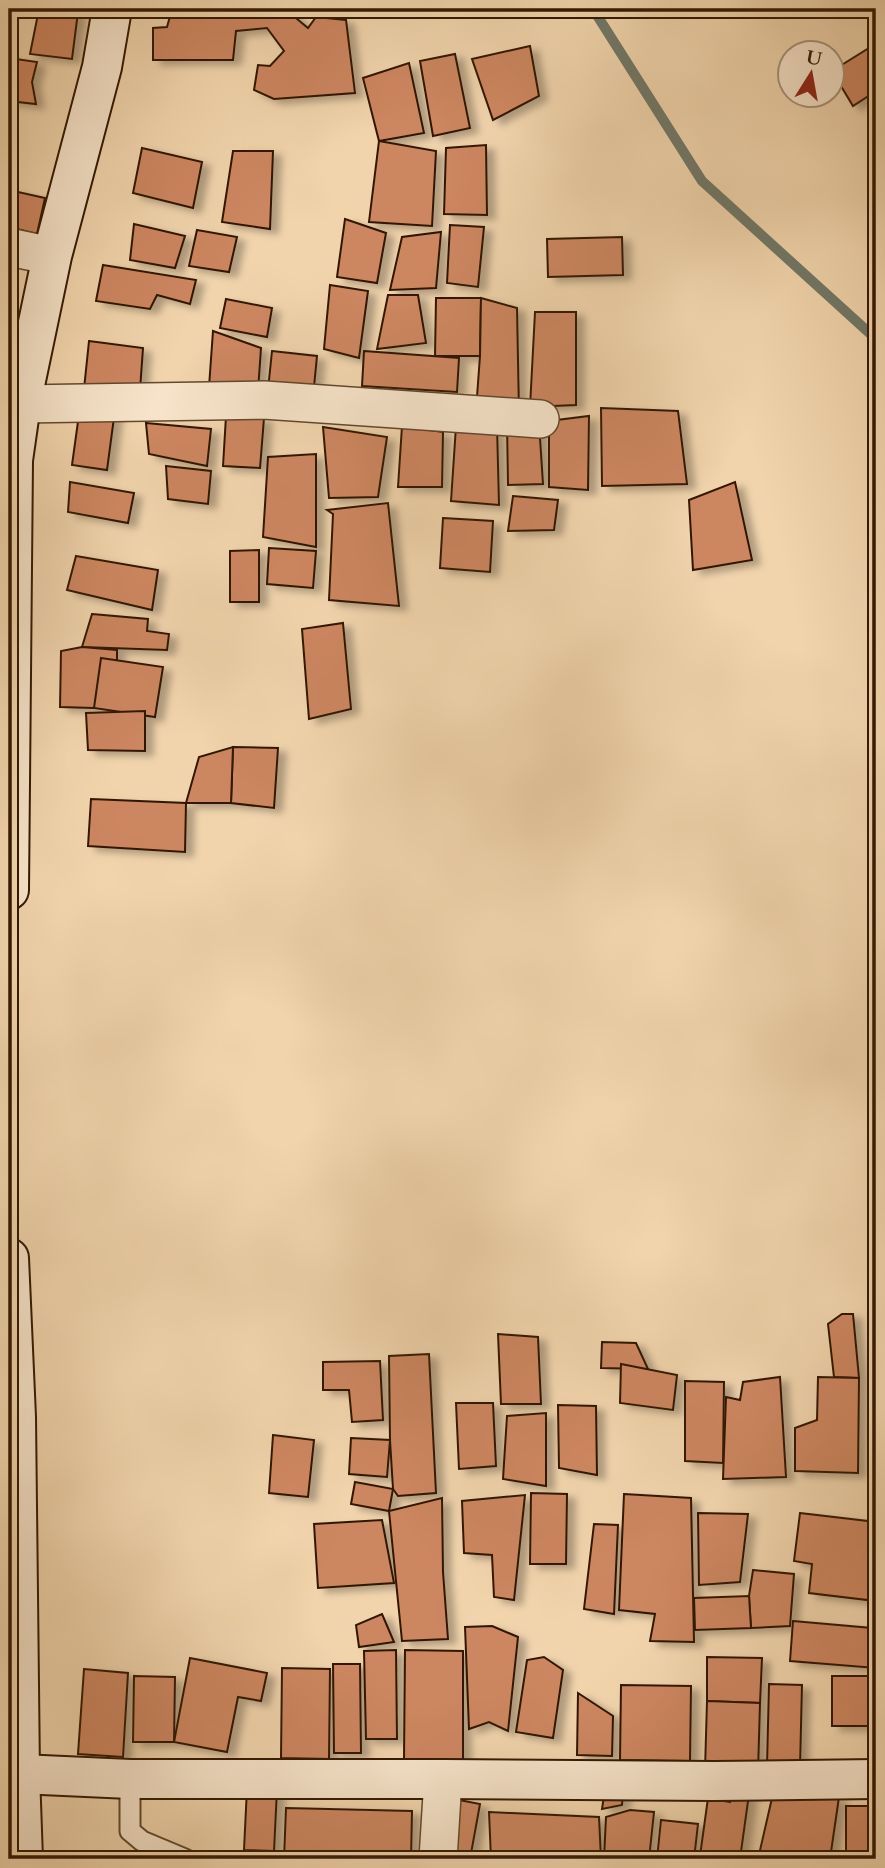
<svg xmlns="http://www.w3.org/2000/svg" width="885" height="1868" font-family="Cardo,serif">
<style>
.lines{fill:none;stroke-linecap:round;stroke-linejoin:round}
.stream{stroke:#717868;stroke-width:10}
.building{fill:#cc8660;stroke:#331902;stroke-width:2;filter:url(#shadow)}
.lane-casing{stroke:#62482c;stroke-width:23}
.street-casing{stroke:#62482c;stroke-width:40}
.secondary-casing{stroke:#331902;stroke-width:42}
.lane{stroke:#f6e3c9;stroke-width:19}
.street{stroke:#f6e3c9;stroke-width:37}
.secondary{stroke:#f6e3c9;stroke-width:38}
</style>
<defs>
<filter id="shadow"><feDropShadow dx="8" dy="4.5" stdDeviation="3.5" flood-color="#0004"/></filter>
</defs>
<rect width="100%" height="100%" fill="#f1d4ac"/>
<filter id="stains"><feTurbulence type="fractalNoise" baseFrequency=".00286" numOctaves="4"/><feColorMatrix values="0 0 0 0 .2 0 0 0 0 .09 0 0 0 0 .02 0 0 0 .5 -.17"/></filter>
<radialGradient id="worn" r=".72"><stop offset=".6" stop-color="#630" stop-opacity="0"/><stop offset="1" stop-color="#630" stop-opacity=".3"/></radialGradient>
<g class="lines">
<polyline class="stream" points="593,9 702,181 876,339"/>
</g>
<g class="building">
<polygon points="39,9 78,12 72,59 30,54"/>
<polygon points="172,9 285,9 308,28 316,17 346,20 355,93 274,99 254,90 258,65 270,66 284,51 267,28 236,31 233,60 153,60 153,28 167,27"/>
<polygon points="530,46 539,96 493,120 472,59"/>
<polygon points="869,48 876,54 876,91 853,106 832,71"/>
<polygon points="455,54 470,128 433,136 420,61"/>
<polygon points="9,58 37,62 32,82 36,104 9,101"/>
<polygon points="409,63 424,133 379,141 363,78"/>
<polygon points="379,141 436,151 432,226 369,222"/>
<polygon points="486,145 487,215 444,214 446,148"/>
<polygon points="142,148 202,162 193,208 133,193"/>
<polygon points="233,151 273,151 270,229 222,222"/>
<polygon points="9,190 45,198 37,234 9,227"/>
<polygon points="345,219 386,233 377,283 337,277"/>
<polygon points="134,224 185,236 175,268 130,260"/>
<polygon points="450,225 484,227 478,287 447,283"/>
<polygon points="197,230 237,237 229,272 189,266"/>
<polygon points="441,232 436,288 390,290 402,237"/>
<polygon points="622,237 623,275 548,277 547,239"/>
<polygon points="103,265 196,280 190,304 157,295 150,309 96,301"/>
<polygon points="330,285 368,291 359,358 324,349"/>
<polygon points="388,295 418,295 426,343 377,349"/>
<polygon points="436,298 481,298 480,356 435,356"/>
<polygon points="481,298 517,308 519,413 476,410 480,356"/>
<polygon points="226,299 272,308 267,337 220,328"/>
<polygon points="535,312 576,312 576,405 530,407"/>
<polygon points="213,331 261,348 258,391 209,387"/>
<polygon points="89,341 143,348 140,390 84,389"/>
<polygon points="272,351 317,356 313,397 268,390"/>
<polygon points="364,351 459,358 457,392 362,386"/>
<polygon points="80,407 115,410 107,470 72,465"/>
<polygon points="601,408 678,411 687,484 602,486"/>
<polygon points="226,416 264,418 260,468 223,466"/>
<polygon points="589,416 588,490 549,487 549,421"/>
<polygon points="146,423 211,429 207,466 149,454"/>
<polygon points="539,423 543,484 508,485 507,424"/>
<polygon points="402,426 443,432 442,487 398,487"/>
<polygon points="456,426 497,426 499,505 451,501"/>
<polygon points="323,427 387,437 378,497 329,498"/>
<polygon points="316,454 316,547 263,537 268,457"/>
<polygon points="166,466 211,471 208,504 168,499"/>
<polygon points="70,482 134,493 128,523 68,512"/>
<polygon points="735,482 752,560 693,570 689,500"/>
<polygon points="513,496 558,500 554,530 508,531"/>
<polygon points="388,503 399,606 329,600 333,514 327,510"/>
<polygon points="443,518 493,521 490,572 440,568"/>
<polygon points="269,548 316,551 313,588 267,584"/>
<polygon points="259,550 259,602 230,602 230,551"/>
<polygon points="76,556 158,570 152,610 67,590"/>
<polygon points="92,614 148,619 147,631 169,634 167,650 82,647"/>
<polygon points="343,623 351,709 309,719 302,629"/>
<polygon points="82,647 117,650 117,705 94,708 60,707 61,651"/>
<polygon points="101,658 163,667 155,717 94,708"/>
<polygon points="145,711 145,751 88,750 86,713"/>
<polygon points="233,747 278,748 274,808 231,803"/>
<polygon points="233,747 231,803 186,803 199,757"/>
<polygon points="91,799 186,803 185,852 88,846"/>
<polygon points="842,1314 853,1314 859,1378 834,1377 828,1324"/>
<polygon points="498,1334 538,1337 541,1404 501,1404"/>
<polygon points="602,1342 636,1343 648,1369 601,1368"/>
<polygon points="429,1354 436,1493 398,1496 393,1489 390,1440 389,1356"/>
<polygon points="380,1361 383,1420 352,1422 349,1390 323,1390 323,1362"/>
<polygon points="621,1364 677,1375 673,1410 620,1403"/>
<polygon points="780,1377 786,1477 723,1479 726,1397 740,1400 743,1382"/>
<polygon points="818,1377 859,1378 858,1473 795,1471 795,1428 817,1420"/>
<polygon points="685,1381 724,1382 723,1463 685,1461"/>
<polygon points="456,1403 493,1403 496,1466 459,1469"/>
<polygon points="558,1405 596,1406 597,1475 559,1468"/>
<polygon points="546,1413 546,1486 503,1479 507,1416"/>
<polygon points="273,1435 314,1440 308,1497 269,1493"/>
<polygon points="351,1438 390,1440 387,1477 349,1474"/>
<polygon points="355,1482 393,1489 389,1511 351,1504"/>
<polygon points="531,1493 567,1494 566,1564 530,1564"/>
<polygon points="624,1494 691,1498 694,1642 650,1641 655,1614 619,1610"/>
<polygon points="525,1495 514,1600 494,1597 492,1555 464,1553 462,1501"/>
<polygon points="442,1498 443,1572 448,1639 402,1641 389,1511"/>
<polygon points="698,1513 748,1514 740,1582 699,1585"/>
<polygon points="800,1513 876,1522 876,1601 809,1593 812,1564 794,1561"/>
<polygon points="382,1520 394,1583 318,1588 314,1524"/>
<polygon points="594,1524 618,1525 614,1614 584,1609"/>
<polygon points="753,1570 794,1574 790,1626 751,1628 749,1596"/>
<polygon points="749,1596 751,1628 695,1630 694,1598"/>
<polygon points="382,1614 394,1642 359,1647 356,1625"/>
<polygon points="793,1621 872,1628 876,1643 876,1668 790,1661"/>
<polygon points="492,1626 518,1637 508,1731 489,1722 469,1729 465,1627"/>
<polygon points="396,1650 397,1739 366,1739 364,1651"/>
<polygon points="405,1650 463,1651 463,1760 404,1759"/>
<polygon points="544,1657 563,1670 553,1738 516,1732 527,1660"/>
<polygon points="707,1657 762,1658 760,1703 707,1701"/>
<polygon points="190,1658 267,1673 261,1701 238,1697 227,1752 174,1742"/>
<polygon points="333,1664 360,1664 361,1753 334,1753"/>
<polygon points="282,1668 330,1669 329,1759 281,1758"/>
<polygon points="84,1669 128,1673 123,1757 78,1754"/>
<polygon points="134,1676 175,1677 174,1742 133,1742"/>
<rect x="832" y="1676" width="40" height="50"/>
<polygon points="769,1684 802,1685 800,1767 767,1766"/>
<polygon points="621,1685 691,1686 690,1761 620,1760"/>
<polygon points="578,1693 613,1716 612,1756 577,1755"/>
<polygon points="707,1701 760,1703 758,1772 705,1770"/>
<polygon points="247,1788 277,1789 274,1851 244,1850"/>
<polygon points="605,1789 623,1791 622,1805 602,1809"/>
<polygon points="732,1791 749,1794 740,1859 700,1856 708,1798 730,1802"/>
<polygon points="839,1797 830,1859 758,1859 772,1798"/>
<polygon points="454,1799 480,1804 470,1859 462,1859 445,1849"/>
<rect x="846" y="1806" width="30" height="53"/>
<polygon points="286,1808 412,1811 411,1859 284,1859"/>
<polygon points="630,1810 654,1812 649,1859 604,1859 606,1817"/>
<polygon points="489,1812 599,1817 601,1859 491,1859"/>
<polygon points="661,1820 698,1824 694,1859 657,1859"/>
</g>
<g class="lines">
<g class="lane-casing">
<polyline id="lane" points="130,1779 130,1831 142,1841 185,1859"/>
</g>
<g class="street-casing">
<g id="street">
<polyline points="9,247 52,256"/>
<polyline points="21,404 264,400 540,419"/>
<polyline points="438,1859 443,1779"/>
</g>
</g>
<g class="secondary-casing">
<g id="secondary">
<polyline points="9,890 13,460 21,404 52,256 102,67 112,9"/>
<polyline points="9,1258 16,1417 20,1774 23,1859"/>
<polyline points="20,1774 130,1779 443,1779 714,1781 876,1779"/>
</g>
</g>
<use href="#lane" class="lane"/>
<use href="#street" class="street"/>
<use href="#secondary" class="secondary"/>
</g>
<rect width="885" height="1868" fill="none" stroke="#f1d4ac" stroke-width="35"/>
<rect x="10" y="10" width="864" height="1847" fill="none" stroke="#331902" stroke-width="3.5"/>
<rect x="18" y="18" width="850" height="1833" fill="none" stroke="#331902" stroke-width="2"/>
<g transform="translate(811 74) rotate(11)"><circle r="33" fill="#f6e3c9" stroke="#a89279" stroke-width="2"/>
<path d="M0-5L12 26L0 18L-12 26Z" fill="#8f2418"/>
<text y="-10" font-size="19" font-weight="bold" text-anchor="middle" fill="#331902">U</text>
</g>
<rect width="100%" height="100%" filter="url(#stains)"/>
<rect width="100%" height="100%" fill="url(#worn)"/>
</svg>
